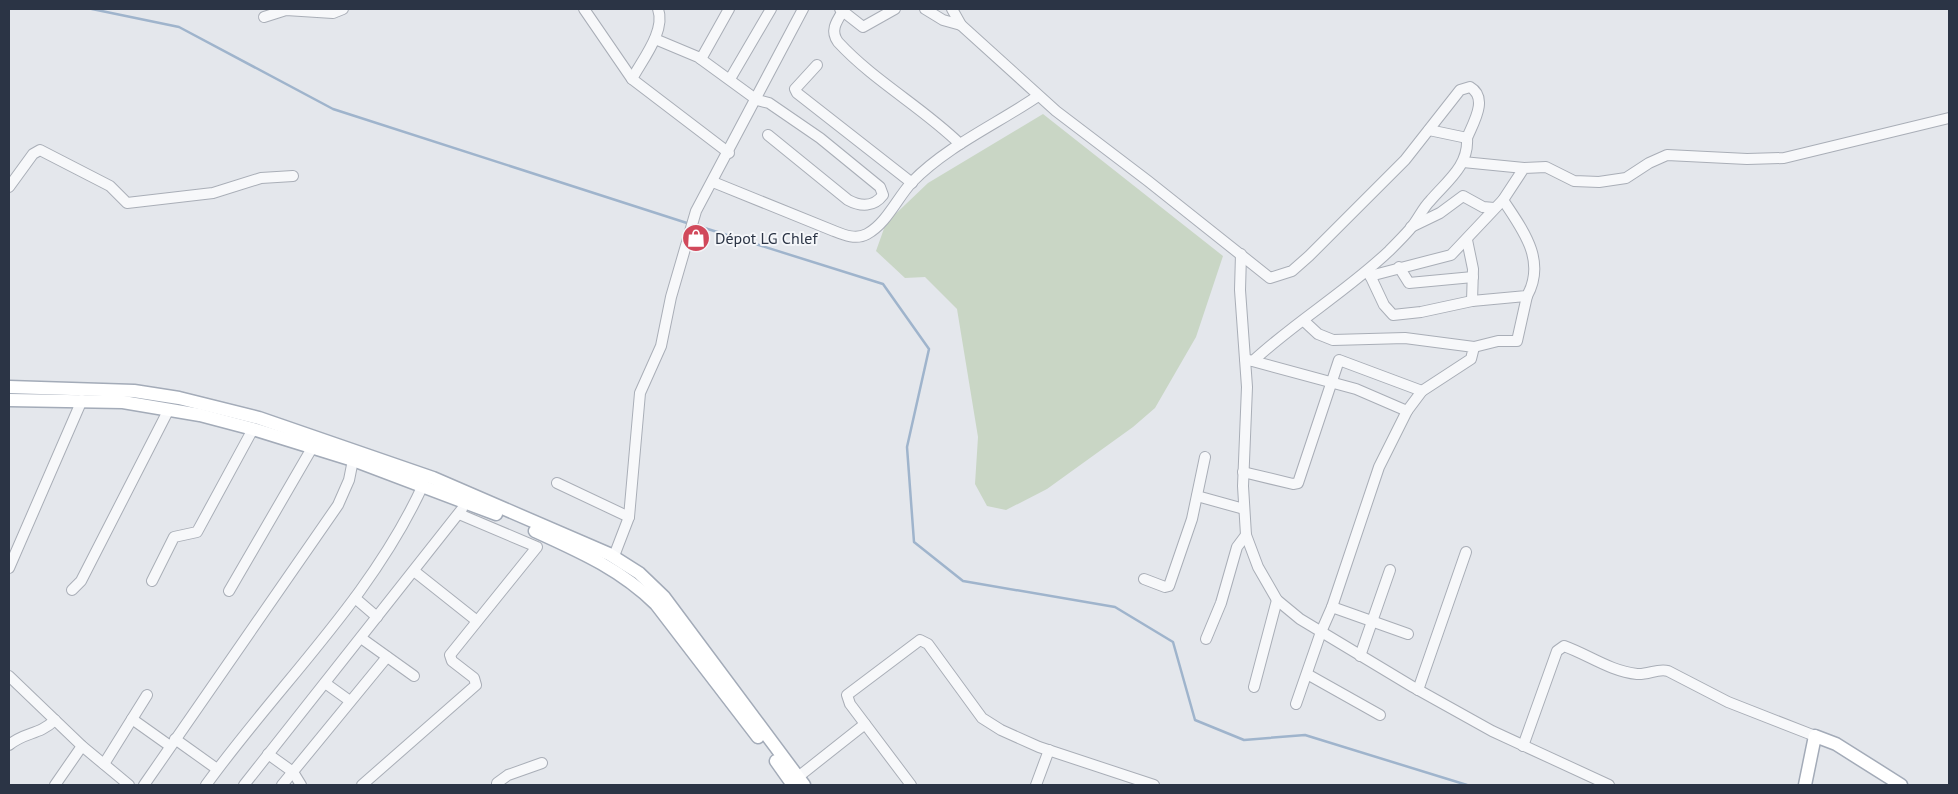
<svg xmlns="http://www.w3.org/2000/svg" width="1958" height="794" font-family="'PT Sans',sans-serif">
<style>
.green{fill:#c9d6c5}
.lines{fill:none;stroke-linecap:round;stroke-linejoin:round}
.stream{stroke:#9fb4cc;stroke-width:2.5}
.minor-casing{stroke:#a9aeb7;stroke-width:12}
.major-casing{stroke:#a3abb8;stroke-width:15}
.minor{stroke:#f7f8fa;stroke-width:10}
.major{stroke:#fff;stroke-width:12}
.labels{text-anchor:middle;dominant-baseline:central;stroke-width:4;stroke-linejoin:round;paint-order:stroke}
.poi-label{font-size:16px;fill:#2b3445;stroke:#f4f6f9;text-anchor:start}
</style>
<rect width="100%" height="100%" fill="#e4e7ec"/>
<polygon class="green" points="1043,114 1223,256 1196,337 1155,408 1133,427 1047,489 1006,510 987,506 975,484 978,437 957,309 925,277 905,278 876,251 886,223 928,183"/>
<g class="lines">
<g class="stream">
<polyline points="92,9 179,27 333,109 690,224"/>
<polyline points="695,225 883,284 929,349 907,447 914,542 963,581 1115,607 1173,642 1195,720 1244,740 1305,735 1467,785"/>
</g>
<g class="minor-casing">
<g id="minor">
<polyline points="584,9 632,79 729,153"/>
<polyline points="840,9 863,27 895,9"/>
<polyline points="925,9 943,20 961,25"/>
<path d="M952,9L961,25L1056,111L1148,181L1270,278L1292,271L1309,256L1405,160L1460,90L1470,87C1489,98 1473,123 1467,138"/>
<path d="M843,11C836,22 830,31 838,42C874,81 922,107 960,144"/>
<polyline points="264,17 286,10 333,13 343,9"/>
<path d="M655,39L698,57L757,100L769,103L820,138L880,187L883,195C874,207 861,207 848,200L768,135"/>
<polyline points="701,59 729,9"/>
<polyline points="817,65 795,89 797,93 912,183"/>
<path d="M632,79C642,60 666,31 658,9"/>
<polyline points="730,79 771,9"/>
<polyline points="1463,162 1524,168"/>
<path d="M713,182L834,231C844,235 856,240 867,234C887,223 897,198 912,182C947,146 997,124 1038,96"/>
<polyline points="9,187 33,154 40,150 110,186 127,203 213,193 261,178 293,176"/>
<polyline points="1411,227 1440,213 1463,196 1483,207 1494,208"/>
<polyline points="1467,240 1473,269 1472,301"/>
<polyline points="1241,254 1240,290 1247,387 1243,486 1246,535 1258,567 1277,600 1300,619 1413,687 1492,731 1609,785"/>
<polyline points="1399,267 1409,283 1473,277"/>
<path d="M1368,271L1384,305L1393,315L1421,312L1472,301L1527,296C1547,260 1522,229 1503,200"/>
<polyline points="1370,276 1451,255 1503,200 1524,168 1546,167 1574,181 1599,182 1626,178 1649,163 1667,155 1747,159 1784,158 1949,118"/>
<polyline points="1304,321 1318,334 1333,340 1405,338 1474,347 1471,359 1422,391 1407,411"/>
<polyline points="1474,347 1498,341 1517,341 1527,296"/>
<polyline points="1245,359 1356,389 1407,411 1379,467 1332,607 1321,632 1296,704"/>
<path d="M1253,361C1296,321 1346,292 1389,251C1396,244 1404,236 1410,229C1418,220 1422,209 1430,201C1447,181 1469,166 1467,138L1429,130"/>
<polyline points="1243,472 1293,484 1298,483 1339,360 1422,391"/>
<polyline points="557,483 629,517"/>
<polyline points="1197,496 1244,509"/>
<polyline points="614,556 629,517 640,393 661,346 671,297 696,211 803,9"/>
<polyline points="9,568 82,400"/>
<polyline points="414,571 477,621"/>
<polyline points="1144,579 1165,587 1169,586 1192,519 1205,457"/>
<polyline points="152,581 174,537 197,532 253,429"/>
<polyline points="72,590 81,581 169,409"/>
<polyline points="229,591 312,448"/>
<polyline points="355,598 377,617"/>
<polyline points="1332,607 1408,634"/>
<polyline points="361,638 414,676"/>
<polyline points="1206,639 1221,603 1237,547 1246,535"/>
<polyline points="1360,656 1390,570"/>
<polyline points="1307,674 1380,715"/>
<polyline points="9,676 82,746 129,785"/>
<polyline points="325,683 350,701"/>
<polyline points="1254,687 1277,600"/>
<polyline points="1418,690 1466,552"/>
<polyline points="132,719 170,746"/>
<polyline points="175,739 217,769"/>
<path d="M9,745C26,731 38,736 55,720"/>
<path d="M1523,746L1557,651L1564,646C1589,655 1610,671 1637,674C1648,675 1658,668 1668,671L1728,702L1815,736"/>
<polyline points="268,754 293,772 301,785"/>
<polyline points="104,764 147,695"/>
<polyline points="798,777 865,724"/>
<polyline points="55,785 82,746"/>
<polyline points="144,785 338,505 349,480 353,460"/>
<path d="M206,785C278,685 371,599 423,485"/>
<polyline points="244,785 462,509"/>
<polyline points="282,785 387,657"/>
<polyline points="362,785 476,685 474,678 452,661 450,655 537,547 459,514"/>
<polyline points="497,785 497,783 508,775 542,763"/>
<polyline points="911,785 850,704 847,695 920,640 928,644 982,718 1001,730 1039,747 1154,785"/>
<polyline points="1036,785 1049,750"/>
</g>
</g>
<g class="major-casing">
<g id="major">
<polyline points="9,387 134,391 179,398 259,418 433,478 609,554 639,573 664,597 804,785"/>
<polyline points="9,400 123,402 200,415 253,429 353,460 496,514"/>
<path d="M535,531C581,552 620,569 656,604L758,737"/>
<polyline points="776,761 793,785"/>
<polyline points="1805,785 1815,736 1836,744 1901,785"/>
</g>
</g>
<use href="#minor" class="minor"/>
<use href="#major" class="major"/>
</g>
<defs>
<g id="shop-disc" transform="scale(1.4375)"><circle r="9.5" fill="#d1495b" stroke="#f4f6f9"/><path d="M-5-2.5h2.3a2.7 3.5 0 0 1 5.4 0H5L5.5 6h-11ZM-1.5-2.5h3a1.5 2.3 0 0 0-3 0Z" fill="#fff"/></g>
</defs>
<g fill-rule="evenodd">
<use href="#shop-disc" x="696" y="238"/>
</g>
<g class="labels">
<g class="poi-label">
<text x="715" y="238">Dépot LG Chlef</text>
</g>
</g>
<rect width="1958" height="794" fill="none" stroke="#2b3445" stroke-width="20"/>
</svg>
